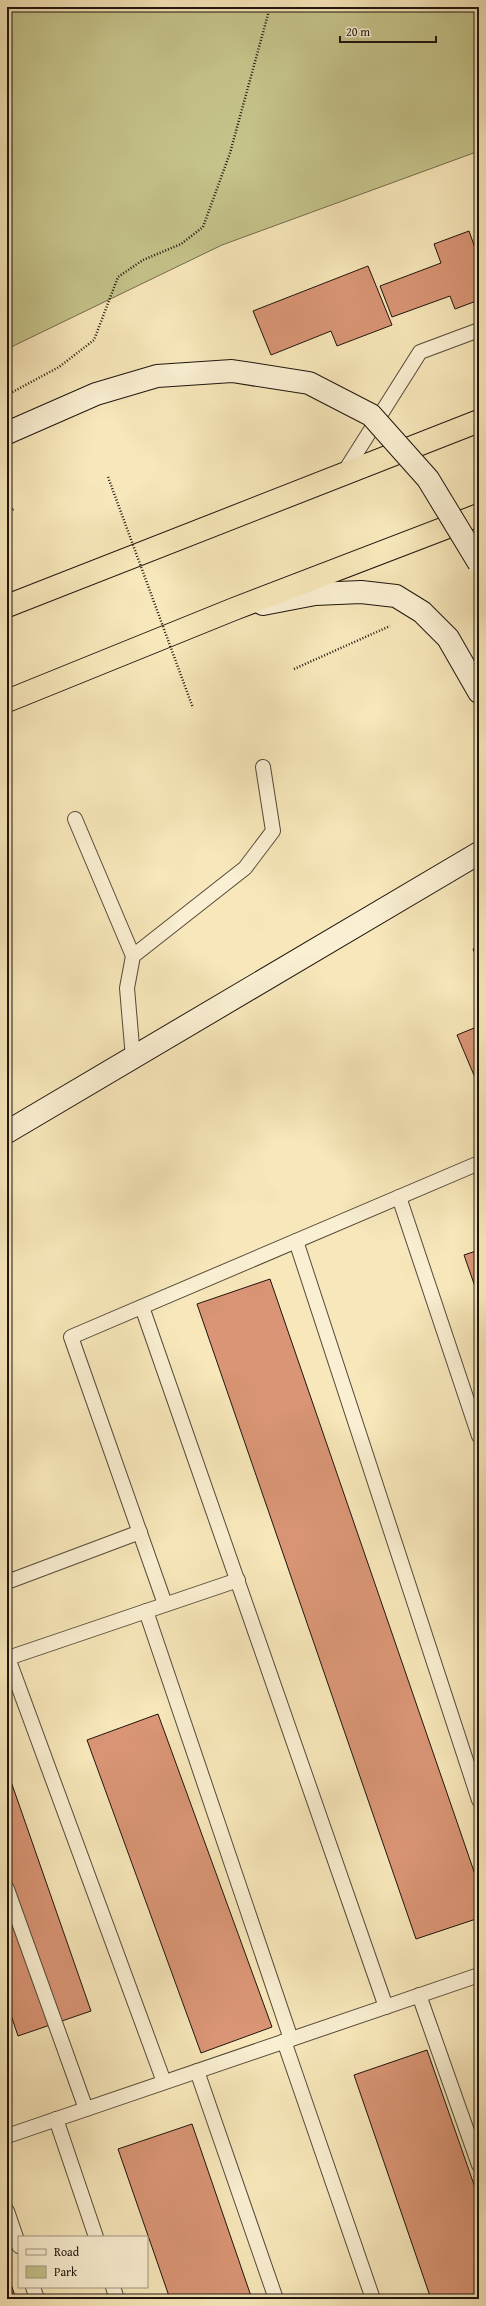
<svg xmlns="http://www.w3.org/2000/svg" width="486" height="2306" font-family="'Gentium Book Plus',serif">
<style>
.green{fill:#c5c38a;stroke:#726c4c}
.building{fill:#d99575;stroke:#1f150e}
.lines{fill:none;stroke-linecap:round;stroke-linejoin:round}
.lane-casing{stroke:#554a39;stroke-width:16}
.secondary-casing{stroke:#1f150e;stroke-width:24}
.highway-casing{stroke:#1f150e;stroke-width:24}
.path{stroke:#1f150e;stroke-width:2.5;stroke-dasharray:1 2;stroke-linecap:butt}
.lane{stroke:#faefd2;stroke-width:14}
.secondary{stroke:#faefd2;stroke-width:22}
.highway{stroke:#f7e7ba;stroke-width:22}
.secondary-bridge-casing{stroke:#1f150e;stroke-width:24;stroke-linecap:butt}
.path-bridge{stroke:#1f150e;stroke-width:2.5;stroke-dasharray:1 2;stroke-linecap:butt}
.secondary-bridge{stroke:#faefd2;stroke-width:22}
</style>
<rect width="100%" height="100%" fill="#f7e7ba"/>
<filter id="stains"><feTurbulence type="fractalNoise" baseFrequency=".005" numOctaves="4"/><feColorMatrix values="0 0 0 0 .2 0 0 0 0 .09 0 0 0 0 .02 0 0 0 .5 -.17"/></filter>
<radialGradient id="worn" r=".72"><stop offset=".6" stop-color="#630" stop-opacity="0"/><stop offset="1" stop-color="#630" stop-opacity=".3"/></radialGradient>
<polygon class="green" points="7,7 479,7 479,151 222,245 7,349"/>
<g class="building">
<polygon points="469,231 479,259 479,300 455,309 450,296 392,317 380,286 441,263 434,244"/>
<polygon points="368,266 392,325 337,346 331,331 271,355 253,311"/>
<polygon points="479,946 479,963 473,949"/>
<polygon points="479,1026 479,1087 457,1035"/>
<polygon points="479,1250 479,1298 464,1255"/>
<polygon points="270,1279 479,1886 479,1918 416,1939 197,1304"/>
<polygon points="158,1714 272,2027 201,2053 87,1740"/>
<polygon points="7,1770 91,2011 18,2036 7,2003"/>
<polygon points="427,2050 479,2199 479,2299 431,2299 354,2075"/>
<polygon points="192,2124 252,2299 170,2299 118,2149"/>
<polygon points="7,2272 16,2299 7,2299"/>
</g>
<g class="lines">
<g class="lane-casing">
<g id="lane">
<polyline points="343,474 420,352 479,330"/>
<polyline points="75,819 133,956"/>
<polyline points="133,1058 127,988 133,956 245,868 273,831 263,767"/>
<polyline points="399,1197 479,1436"/>
<polyline points="296,1241 479,1800"/>
<polyline points="142,1307 386,2007"/>
<polyline points="7,1582 140,1532"/>
<polyline points="165,1604 71,1337 479,1163"/>
<polyline points="146,1611 291,2039"/>
<polyline points="7,1889 86,2109"/>
<polyline points="419,1995 479,2165"/>
<polyline points="284,2041 373,2299"/>
<polyline points="197,2071 276,2299"/>
<polyline points="164,2082 8,1658 238,1580"/>
<polyline points="56,2119 96,2237"/>
<polyline points="7,2136 479,1975"/>
<polyline points="7,2211 19,2246"/>
<polyline points="33,2287 37,2299"/>
<polyline points="113,2287 117,2299"/>
</g>
</g>
<g class="secondary-casing">
<g id="secondary">
<polyline points="263,604 315,594 361,592 396,596 422,612 448,638 479,692"/>
<polyline points="7,1132 479,853"/>
</g>
</g>
<g class="highway-casing">
<g id="highway">
<polyline points="7,606 479,421"/>
<polyline points="7,701 234,609 479,515"/>
</g>
</g>
<g class="path">
<polyline points="7,395 59,367 94,340 118,277 143,260 181,244 203,227 230,153 270,7"/>
<polyline points="7,512 14,509"/>
<polyline points="294,669 390,626"/>
</g>
<use href="#lane" class="lane"/>
<use href="#secondary" class="secondary"/>
<use href="#highway" class="highway"/>
<g class="secondary-bridge-casing">
<polyline id="secondary-bridge" points="7,433 96,394 157,376 232,371 309,383 371,415 428,479 479,563"/>
</g>
<polyline class="path-bridge" points="108,477 193,708"/>
<use href="#secondary-bridge" class="secondary-bridge"/>
</g>
<rect width="486" height="2306" fill="none" stroke="#f7e7ba" stroke-width="24"/>
<rect x="8" y="8" width="470" height="2290" fill="none" stroke="#1f150e" stroke-width="2"/>
<rect x="12" y="12" width="462" height="2282" fill="none" stroke="#1f150e"/>
<rect x="18" y="2236" width="130" height="52" fill="#faefd2" stroke="#a29884"/>
<rect x="26" y="2249" width="20" height="6" fill="#faefd2" stroke="#a29884"/>
<text x="54" y="2256" font-size="12" fill="#1f150e">Road</text>
<rect x="26" y="2266" width="20" height="12" fill="#c5c38a" stroke="#a29884"/>
<text x="54" y="2276" font-size="12" fill="#1f150e">Park</text>
<path d="M340 36v6h96v-6" fill="none" stroke="#1f150e" stroke-width="2"/>
<text x="346" y="36" font-size="12" fill="#1f150e" stroke="#faefd2" stroke-width="3" paint-order="stroke">20 m</text>
<rect width="100%" height="100%" filter="url(#stains)"/>
<rect width="100%" height="100%" fill="url(#worn)"/>
</svg>
